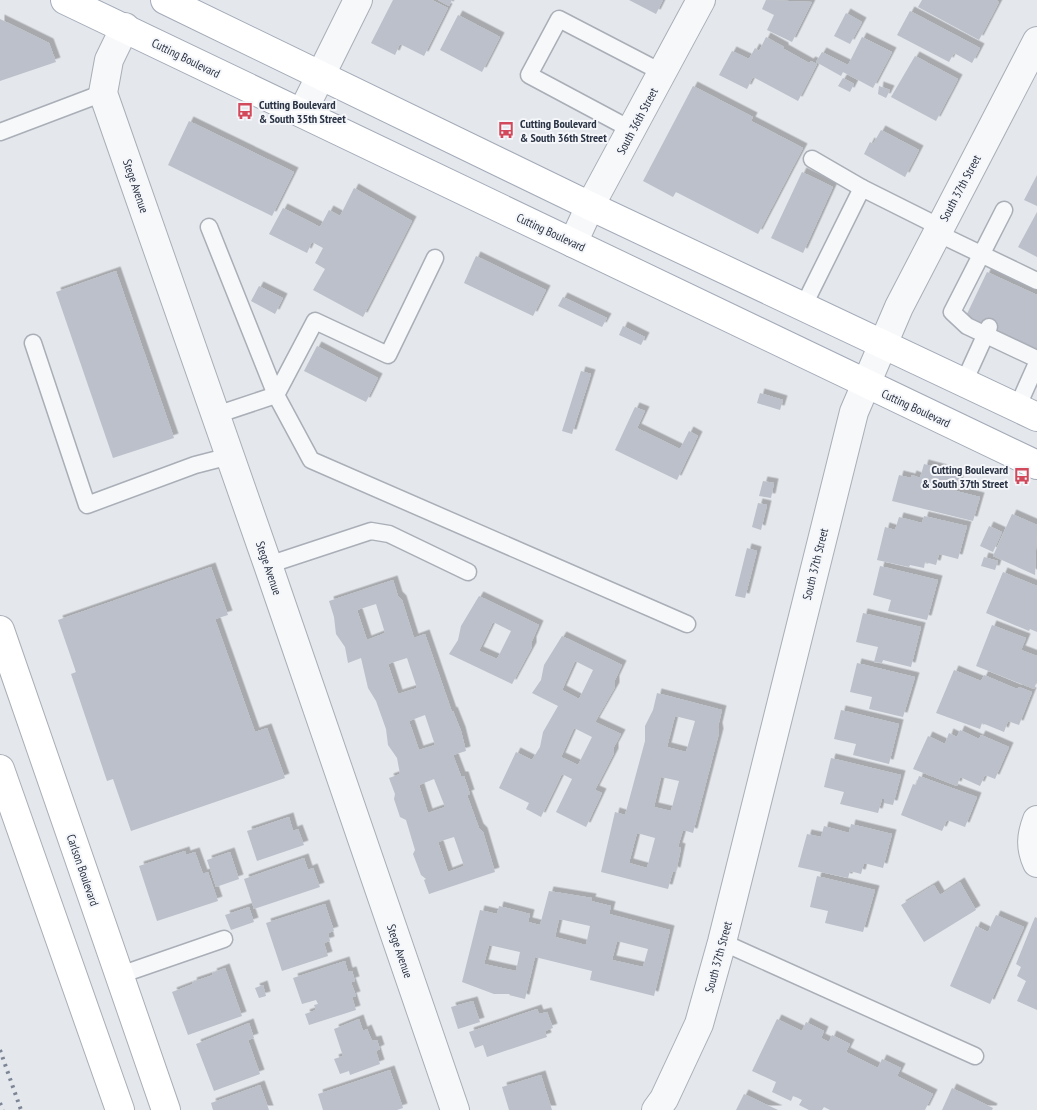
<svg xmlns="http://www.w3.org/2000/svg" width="1037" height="1110" font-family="'PT Sans Narrow',sans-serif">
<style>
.building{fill:#bbc0ca;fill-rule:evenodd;filter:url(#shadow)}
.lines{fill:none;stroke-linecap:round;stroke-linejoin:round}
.service-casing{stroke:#a9aeb7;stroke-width:19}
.minor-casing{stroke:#a9aeb7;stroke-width:30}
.tertiary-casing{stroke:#a9aeb7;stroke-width:30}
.secondary-casing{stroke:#a9aeb7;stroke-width:30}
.primary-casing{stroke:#a3abb8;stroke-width:30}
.service{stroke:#f7f8fa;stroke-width:16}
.minor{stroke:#f7f8fa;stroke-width:28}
.tertiary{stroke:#f7f8fa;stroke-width:28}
.secondary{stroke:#fff;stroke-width:28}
.primary{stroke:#fff;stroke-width:28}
.rail{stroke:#7d8696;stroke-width:4;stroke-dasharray:2.5 5;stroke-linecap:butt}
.labels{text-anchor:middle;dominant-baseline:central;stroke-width:4;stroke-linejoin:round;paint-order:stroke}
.street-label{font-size:12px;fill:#2b3445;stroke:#f4f6f9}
.poi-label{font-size:12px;font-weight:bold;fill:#2b3445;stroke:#f4f6f9;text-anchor:start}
</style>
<defs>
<filter id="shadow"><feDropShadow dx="4.5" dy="-4.5" stdDeviation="0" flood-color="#0004"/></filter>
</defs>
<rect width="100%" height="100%" fill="#e4e7ec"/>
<g class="building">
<polygon points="393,0 432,0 448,8 424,56 400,44 395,55 371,43"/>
<polygon points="438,0 452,0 449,6"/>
<polygon points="629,0 663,0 656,14"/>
<polygon points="766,0 812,2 792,42 767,30 774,15 762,9"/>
<polygon points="922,0 996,0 999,2 979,40 918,7"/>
<polygon points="910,11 980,48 972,63 954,53 949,62 897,35"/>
<polygon points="846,13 862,22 850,44 834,36"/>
<polygon points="458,15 500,37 482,72 440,50"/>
<polygon points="0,19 49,43 56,62 0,81"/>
<polygon points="766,37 784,47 784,49 809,63 811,61 817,64 798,101 753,77 747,89 719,75 732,51 749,59 755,48 759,51"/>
<polygon points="862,37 892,52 873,88 843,72 841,76 816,62 822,52 848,65"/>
<polygon points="915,56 958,79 936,121 891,97"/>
<polygon points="843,78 854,84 850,92 838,86"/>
<polygon points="693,86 753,117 751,121 803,148 758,234 676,192 673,197 643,181"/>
<polygon points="879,86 890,90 886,98 878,94"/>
<polygon points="189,121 294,172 272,216 168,165"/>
<polygon points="881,130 919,150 905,177 864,154 870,142 873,144"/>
<polygon points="802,172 833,187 803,253 771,238"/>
<polygon points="1037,175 1037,206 1024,200"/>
<polygon points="354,188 412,221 363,317 313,290 325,269 315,263 323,248 312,242 307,253 269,234 283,208 320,227 329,210 340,216"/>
<polygon points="1037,212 1037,257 1018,247"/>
<polygon points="476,256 546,290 533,316 464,283"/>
<polygon points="116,271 174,438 113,458 56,292"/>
<polygon points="987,272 1037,295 1037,349 966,316"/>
<polygon points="259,286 283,298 275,314 251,301"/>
<polygon points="563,297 607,318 602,327 558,306"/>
<polygon points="623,326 645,337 641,345 619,335"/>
<polygon points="317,346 378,378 366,402 304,371"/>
<polygon points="581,371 591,374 572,434 562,431"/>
<polygon points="760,393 783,400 780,410 757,403"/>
<polygon points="635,407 645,411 637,428 680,449 689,431 698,436 677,480 615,450"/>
<polygon points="924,464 961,474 956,491 980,497 973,521 892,501 899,475 911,478 912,475 920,478"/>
<polygon points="763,481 774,483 771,498 759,496"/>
<polygon points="758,503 767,505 761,530 752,527"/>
<polygon points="1012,514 1037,525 1035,575 993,556"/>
<polygon points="924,516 967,526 958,559 939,554 936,565 925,562 924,568 910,565 909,567 877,560 885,527 895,530 899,517 922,523"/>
<polygon points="989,526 1002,532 993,552 980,546"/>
<polygon points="747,548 757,551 745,598 735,596"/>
<polygon points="984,557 998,561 995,570 981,566"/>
<polygon points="880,566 938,580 927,620 888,611 891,600 873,595"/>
<polygon points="211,567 228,615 215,619 255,732 267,728 285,778 131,831 113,779 107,781 71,674 76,672 58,620"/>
<polygon points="1003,572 1037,586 1037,632 1030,629 1029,631 986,613"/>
<path d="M393,580L398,596L402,600L414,638L425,634L452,712L453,711L461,731L466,751L453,755L461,776H464L470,794L467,795L479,828L483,832L495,872L429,894L424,880L426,879L421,875L413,854L415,850L406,820L400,817L394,799L395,794L389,778L400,774L397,758L388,745L386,729L376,701L368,688L361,658L348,663L345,647L336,634L334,617L329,601ZM376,604L385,633L367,640L357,610ZM407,658L417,688L398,694L388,664ZM425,715L435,745L419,750L409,721ZM434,779L445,807L428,813L419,785ZM454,837L464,866L448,872L438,842Z"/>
<path d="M479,596L539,625L532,641V647L512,684L449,654L458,640L461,626ZM493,622L511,631L497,659L479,651Z"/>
<polygon points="863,613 921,627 911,667 883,660 882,663 874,662 878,647 856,642"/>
<polygon points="992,625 1026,638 1021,650 1037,656 1037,681 1034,689 976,666"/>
<path d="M562,636L622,665L615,680V687L595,722L621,734L614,747V753L595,790L602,793L586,827L556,812L572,779L562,774L541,817L526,809L529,803L499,788L516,752L532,760L540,747L543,732L558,706L532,693L541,680L544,665ZM575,661L593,670L579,699L562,690ZM574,728L592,737L578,765L561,757Z"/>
<polygon points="857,663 915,677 903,717 869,709 872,697 850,692"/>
<polygon points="954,670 981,681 984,675 1017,689 1019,687 1032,692 1019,725 1008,721 1004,732 982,723 980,729 936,713"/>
<path d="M657,693L722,710L718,727L719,733L693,833L683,830L678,847L681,848L676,872L673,871L668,889L601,872L615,812L625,815L645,741V726L653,710ZM675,716L695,721L686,752L667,747ZM661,777L679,781L671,811L654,807ZM637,833L655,838L647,868L629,863Z"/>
<polygon points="841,710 899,724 889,764 853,755 856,744 834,739"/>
<polygon points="960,730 979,739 981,735 1009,747 995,779 985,775 980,786 960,777 957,786 913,769 928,736 945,744 949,733 957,737"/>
<polygon points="831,758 901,775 893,805 884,803 884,799 882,799 878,813 840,804 844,792 824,787"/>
<polygon points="919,776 977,797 965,827 947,820 942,831 901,815 913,784 916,785"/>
<polygon points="289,817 293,831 298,829 304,845 257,861 247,831"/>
<polygon points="851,824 892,834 883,868 864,863 861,874 850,871 848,878 798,867 807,834 821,837 824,826 849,833"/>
<polygon points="185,851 186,855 195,852 203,874 208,872 218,901 157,921 139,866"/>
<polygon points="230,852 239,879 216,887 207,860"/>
<polygon points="304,858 308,870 313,868 320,887 254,909 244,879"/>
<polygon points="817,876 875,890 863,932 825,923 828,911 810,907"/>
<polygon points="960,882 976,910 924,942 901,905 934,885 940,895"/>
<path d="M549,891L592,898L591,901L611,906L609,914L670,930L654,996L590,980L592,971L535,957L525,999L509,995L510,994H494L462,982L480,910L497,914L499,906L530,914L528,922L540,925ZM559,919L590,926L586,945L555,937ZM617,941L648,949L643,967L612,960ZM489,945L520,952L516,971L484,964Z"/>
<polygon points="325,904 334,931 328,933 330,941 324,943 328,956 282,971 266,923"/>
<polygon points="249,907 254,922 231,930 225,915"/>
<polygon points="996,915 1024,927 990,1004 950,986 976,926 988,932"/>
<polygon points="1035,917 1037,918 1037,1010 1017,1001 1026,981 1017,976 1021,967 1016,964"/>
<polygon points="345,961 348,972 352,971 355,981 351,982 356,996 352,997 356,1010 309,1025 305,1014 316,1010 314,1005 318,1004 316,1000 302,1004 293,978"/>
<polygon points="225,968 242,1016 188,1035 172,992 193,984 192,982 213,975 212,973"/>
<polygon points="263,985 266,996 259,998 255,988"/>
<polygon points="473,1001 480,1022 458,1029 451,1007"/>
<polygon points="537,1009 539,1014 547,1012 553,1028 545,1031 547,1037 487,1057 483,1045 475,1048 469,1032"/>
<polygon points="359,1019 363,1031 367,1029 372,1041 377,1040 380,1049 376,1051 380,1064 350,1075 349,1071 340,1074 334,1059 343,1056 334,1029"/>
<polygon points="777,1019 802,1031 806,1022 824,1031 821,1038 829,1042 832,1035 850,1044 846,1052 878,1068 882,1059 901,1068 897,1076 933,1094 925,1110 830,1110 824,1107 822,1110 809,1110 799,1105 802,1100 798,1098 793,1096 791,1101 772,1092 776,1082 752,1071"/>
<polygon points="249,1023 254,1038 248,1040 260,1074 214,1091 196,1044"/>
<polygon points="390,1070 403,1108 397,1110 323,1110 318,1094"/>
<polygon points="541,1075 552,1110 509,1110 502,1087"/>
<polygon points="260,1085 269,1110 213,1110 211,1103"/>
<polygon points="952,1088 993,1108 992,1110 942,1110"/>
<polygon points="744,1094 778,1110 736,1110"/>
</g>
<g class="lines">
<g class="service-casing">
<g id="service">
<polyline points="632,130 529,75 559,19 663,73"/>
<polyline points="0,132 103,93"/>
<polyline points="812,159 862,188"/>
<polyline points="1004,210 952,312 967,326 1037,359"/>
<polyline points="209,227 276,395 216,415"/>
<polyline points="937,233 1037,281"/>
<polyline points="435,258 388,355 315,321 276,395 311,460 687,624"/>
<polyline points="803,307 862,188 940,227"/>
<polyline points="33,343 87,505 195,465 230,456"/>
<polyline points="964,382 989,327"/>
<polyline points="1017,408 1037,363"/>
<polyline points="268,565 371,531 389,534 468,572"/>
<polyline points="722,942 975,1056"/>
<polyline points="120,975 224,939"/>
</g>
</g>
<g class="minor-casing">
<g id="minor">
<polyline points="125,27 109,60 103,93 268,565 455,1110"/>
<polyline points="302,113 358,0"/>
<polyline points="573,243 590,206 701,0"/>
<path d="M1037,820C1031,836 1030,847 1037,863"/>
</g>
</g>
<g class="tertiary-casing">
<polyline id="tertiary" points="656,1110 664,1099 699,1024 722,942 854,412 899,307 1037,41"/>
</g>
<g class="secondary-casing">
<g id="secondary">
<polyline points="0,630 166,1110"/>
<polyline points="0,769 120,1110"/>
</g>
</g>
<g class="primary-casing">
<g id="primary">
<polyline points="65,0 1037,465"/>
<polyline points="165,0 590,206 1037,417"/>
</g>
</g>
<use href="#service" class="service"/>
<use href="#minor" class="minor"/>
<use href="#tertiary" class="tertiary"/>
<use href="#secondary" class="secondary"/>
<use href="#primary" class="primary"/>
<g class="rail">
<polyline points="0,1050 21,1110"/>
<polyline points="0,1103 3,1110"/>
</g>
</g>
<defs>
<g id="bus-bare" transform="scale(1.35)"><path d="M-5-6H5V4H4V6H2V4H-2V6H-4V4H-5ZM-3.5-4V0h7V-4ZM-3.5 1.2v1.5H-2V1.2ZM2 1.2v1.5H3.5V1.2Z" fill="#d1495b" stroke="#f4f6f9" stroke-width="2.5" paint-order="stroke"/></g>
</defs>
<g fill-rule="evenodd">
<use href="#bus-bare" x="245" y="111"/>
<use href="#bus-bare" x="506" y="130"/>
<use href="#bus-bare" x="1022" y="476"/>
</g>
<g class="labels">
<g class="street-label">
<text transform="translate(186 58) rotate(26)">Cutting Boulevard</text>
<text transform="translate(637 121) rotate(-62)">South 36th Street</text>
<text transform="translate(136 186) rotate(71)">Stege Avenue</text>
<text transform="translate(960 188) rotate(-62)">South 37th Street</text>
<text transform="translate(551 232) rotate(25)">Cutting Boulevard</text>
<text transform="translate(916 408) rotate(25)">Cutting Boulevard</text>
<text transform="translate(815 564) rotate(-76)">South 37th Street</text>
<text transform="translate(269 568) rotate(71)">Stege Avenue</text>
<text transform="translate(83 870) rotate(71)">Carlson Boulevard</text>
<text transform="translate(400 951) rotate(71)">Stege Avenue</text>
<text transform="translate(718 957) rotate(-75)">South 37th Street</text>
</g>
<g class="poi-label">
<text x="259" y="104">Cutting Boulevard<tspan x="259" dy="14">&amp; South 35th Street</tspan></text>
<text x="520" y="123">Cutting Boulevard<tspan x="520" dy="14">&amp; South 36th Street</tspan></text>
<text x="1008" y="469" text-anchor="end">Cutting Boulevard<tspan x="1008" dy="14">&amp; South 37th Street</tspan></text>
</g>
</g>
</svg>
